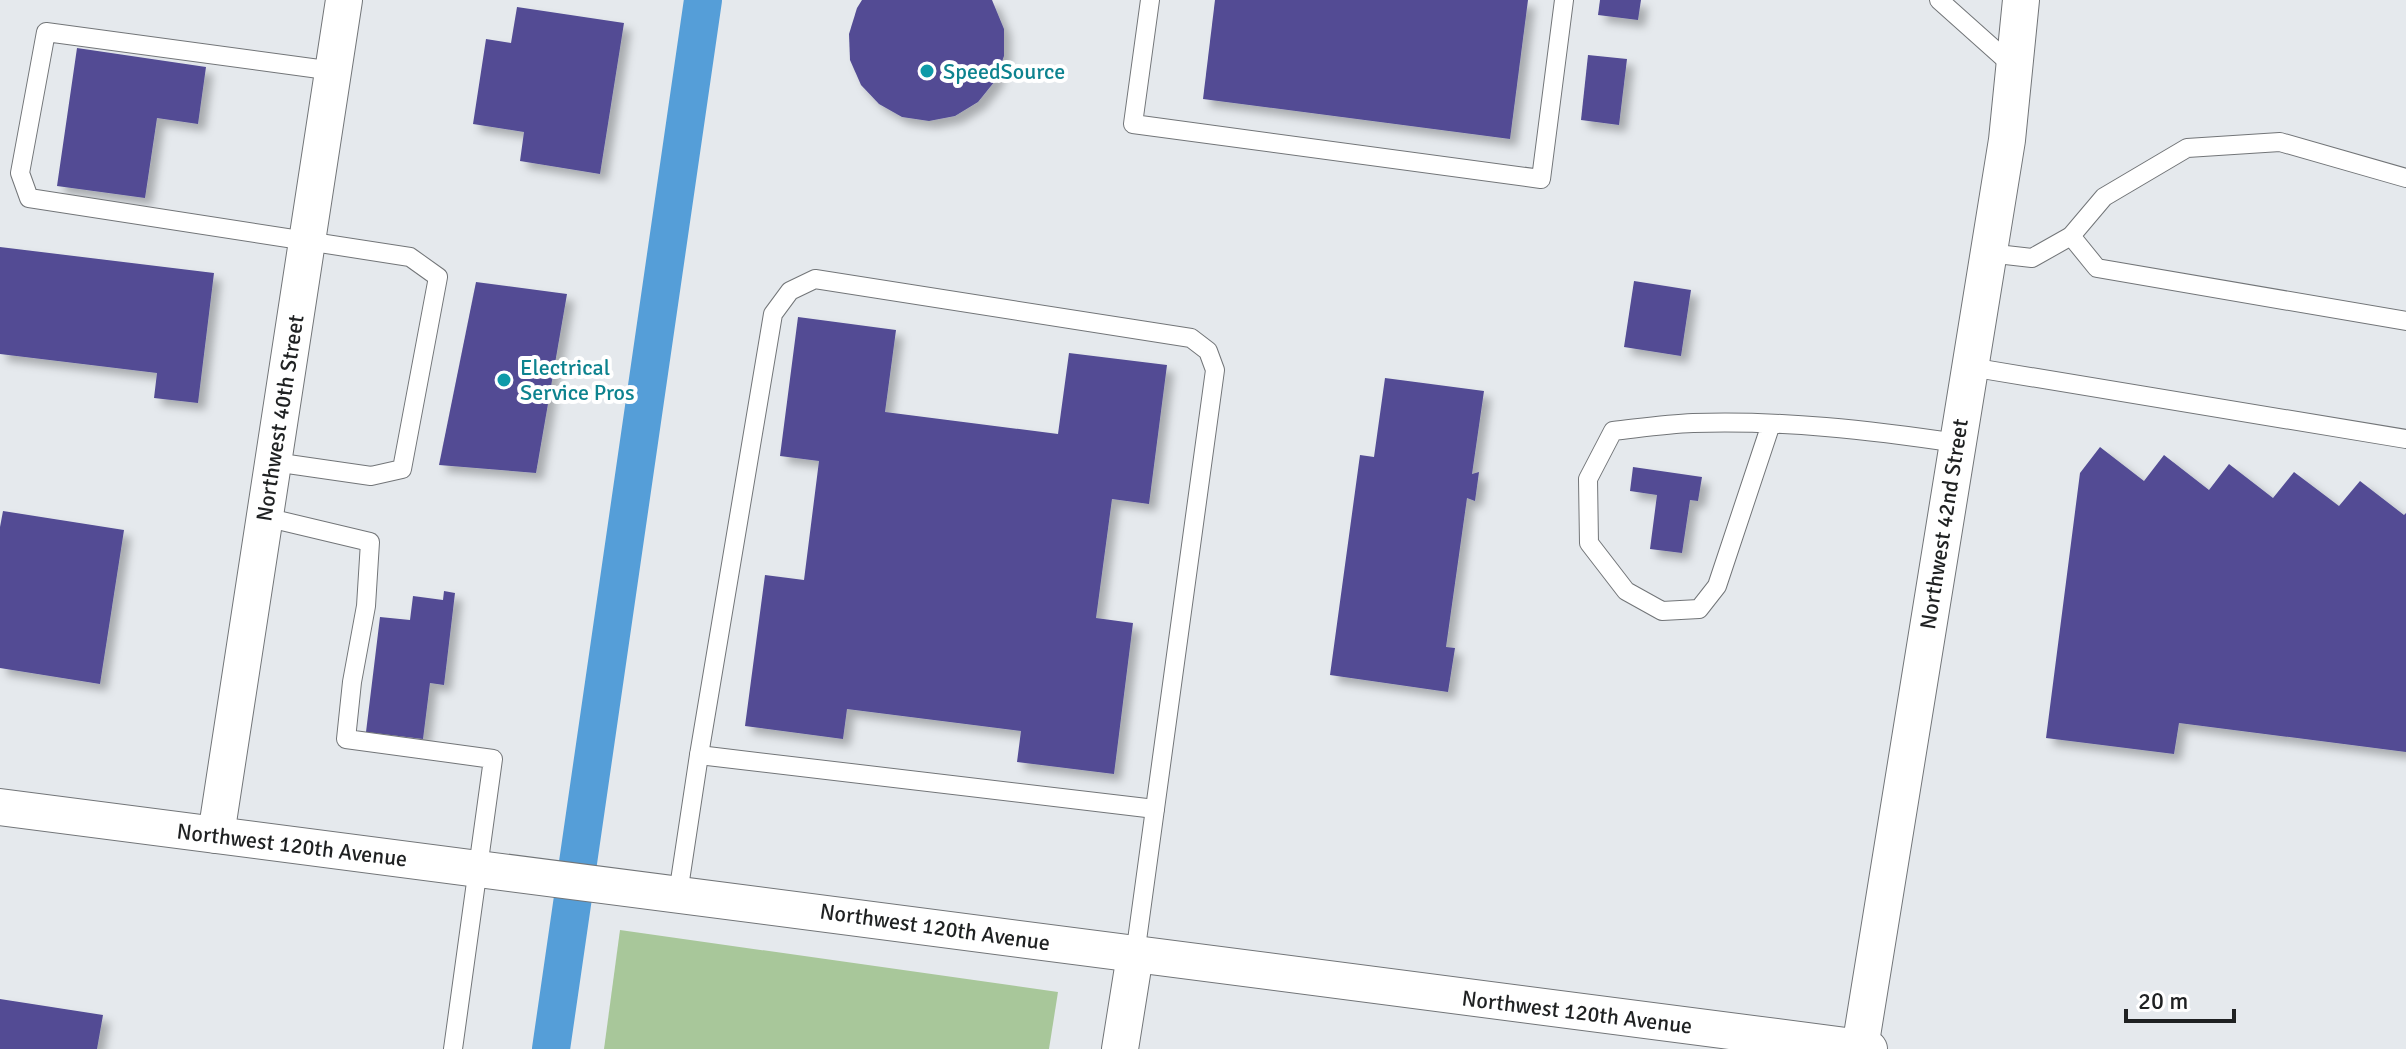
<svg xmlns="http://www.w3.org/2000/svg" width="2406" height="1049" font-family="Signika,sans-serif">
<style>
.green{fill:#a8c79a}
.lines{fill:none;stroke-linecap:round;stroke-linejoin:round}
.canal{stroke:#559ed8;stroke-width:38}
.building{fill:#524c94;filter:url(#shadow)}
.lane-casing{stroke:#727578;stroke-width:20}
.street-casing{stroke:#727578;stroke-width:38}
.lane{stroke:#fff;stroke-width:18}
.street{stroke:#fff;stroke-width:36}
.culture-dot{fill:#0f9aa8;stroke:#fff;stroke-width:3}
.labels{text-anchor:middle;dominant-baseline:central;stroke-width:8;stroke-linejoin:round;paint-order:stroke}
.culture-label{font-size:22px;fill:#0d838f;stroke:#fff;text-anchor:start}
.street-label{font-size:22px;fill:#1f2122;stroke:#fff}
</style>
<defs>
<filter id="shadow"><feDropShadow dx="7" dy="7" stdDeviation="4" flood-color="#0004"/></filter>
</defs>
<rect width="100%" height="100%" fill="#e5e9ed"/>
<polygon class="green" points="620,930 1058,992 1049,1049 604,1049"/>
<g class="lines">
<polyline class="canal" points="551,1049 703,0"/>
</g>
<g class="building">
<polygon points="862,0 992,0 1004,29 1004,56 995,81 978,102 955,116 929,121 902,117 879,104 861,85 850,60 849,34 857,8"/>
<polygon points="1215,0 1528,0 1510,139 1203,99"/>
<polygon points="1600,0 1641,0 1638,20 1598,15"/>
<polygon points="517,7 624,23 600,174 520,161 524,132 473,124 486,39 511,43"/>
<polygon points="77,48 206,67 198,124 157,118 145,198 57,186"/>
<polygon points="1588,55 1627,59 1619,125 1581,120"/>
<polygon points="0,247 214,273 198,403 154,398 157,373 0,354"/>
<polygon points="1634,281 1691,290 1681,356 1624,347"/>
<polygon points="476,282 567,294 536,473 439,465"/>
<polygon points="798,317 896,330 885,412 1058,434 1069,353 1167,365 1149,504 1112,499 1096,618 1133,623 1114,774 1017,762 1021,731 847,709 843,739 745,726 765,575 804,580 819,461 780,456"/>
<polygon points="1385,378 1484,391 1472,474 1479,472 1475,501 1467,498 1446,647 1455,648 1448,692 1330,675 1360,455 1374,457"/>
<polygon points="2100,447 2144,481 2164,455 2209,490 2229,464 2273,498 2294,472 2339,506 2360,481 2404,515 2406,513 2406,752 2179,723 2174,754 2046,738 2080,473"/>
<polygon points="1633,467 1702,477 1698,501 1690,500 1682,553 1650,549 1657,495 1630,491"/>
<polygon points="3,511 124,530 100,684 0,668 0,527"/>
<polygon points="444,591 455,593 444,685 430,683 423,739 366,732 380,617 410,620 413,596 443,600"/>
<polygon points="0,999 103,1015 97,1049 0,1049"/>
</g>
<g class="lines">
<g class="lane-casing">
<g id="lane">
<polyline points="1150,0 1133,124 1541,179 1564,0"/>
<polyline points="1939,0 2014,67"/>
<polyline points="2071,236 2097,268 2406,321"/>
<polyline points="1988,253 2032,258 2071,236 2104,197 2187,148 2280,142 2406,178"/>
<polyline points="1970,367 2406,439"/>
<path d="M1771,424L1717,586L1699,609L1662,611L1626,591L1589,543L1588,479L1613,431C1640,428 1667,424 1693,423C1782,420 1870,430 1957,443"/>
<polyline points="274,462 371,476 402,469 438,277 410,257 29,198 20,173 46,32 334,71"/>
<polyline points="265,517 370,542 366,606 352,682 346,739 493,759 453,1049"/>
<polyline points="699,755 1155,809"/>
<polyline points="678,894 699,755 773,314 790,291 815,279 1191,338 1208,351 1215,370 1135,955"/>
</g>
</g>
<g class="street-casing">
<g id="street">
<polyline points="0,807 1869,1049"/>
<polyline points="216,835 344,0"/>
<polyline points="1860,1048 2007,140 2021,0"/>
<polyline points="1120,1049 1135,955"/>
</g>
</g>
<use href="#lane" class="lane"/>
<use href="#street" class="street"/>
</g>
<g class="culture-dot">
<circle cx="927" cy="71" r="8"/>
<circle cx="504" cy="380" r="8"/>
</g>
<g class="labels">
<g class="culture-label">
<text x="943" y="71">SpeedSource</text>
<text x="520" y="367">Electrical<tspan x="520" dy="25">Service Pros</tspan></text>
</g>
<g class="street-label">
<text transform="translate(280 418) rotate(-81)">Northwest 40th Street</text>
<text transform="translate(1944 524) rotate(-81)">Northwest 42nd Street</text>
<text transform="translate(292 845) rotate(7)">Northwest 120th Avenue</text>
<text transform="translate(935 927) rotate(8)">Northwest 120th Avenue</text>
<text transform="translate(1577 1012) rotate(7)">Northwest 120th Avenue</text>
</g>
</g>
<path d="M2126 1009v12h108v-12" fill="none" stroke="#1f2122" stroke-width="4"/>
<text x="2138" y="1009" font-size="24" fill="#1f2122" stroke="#ffffff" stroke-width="6" paint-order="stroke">20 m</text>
</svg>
